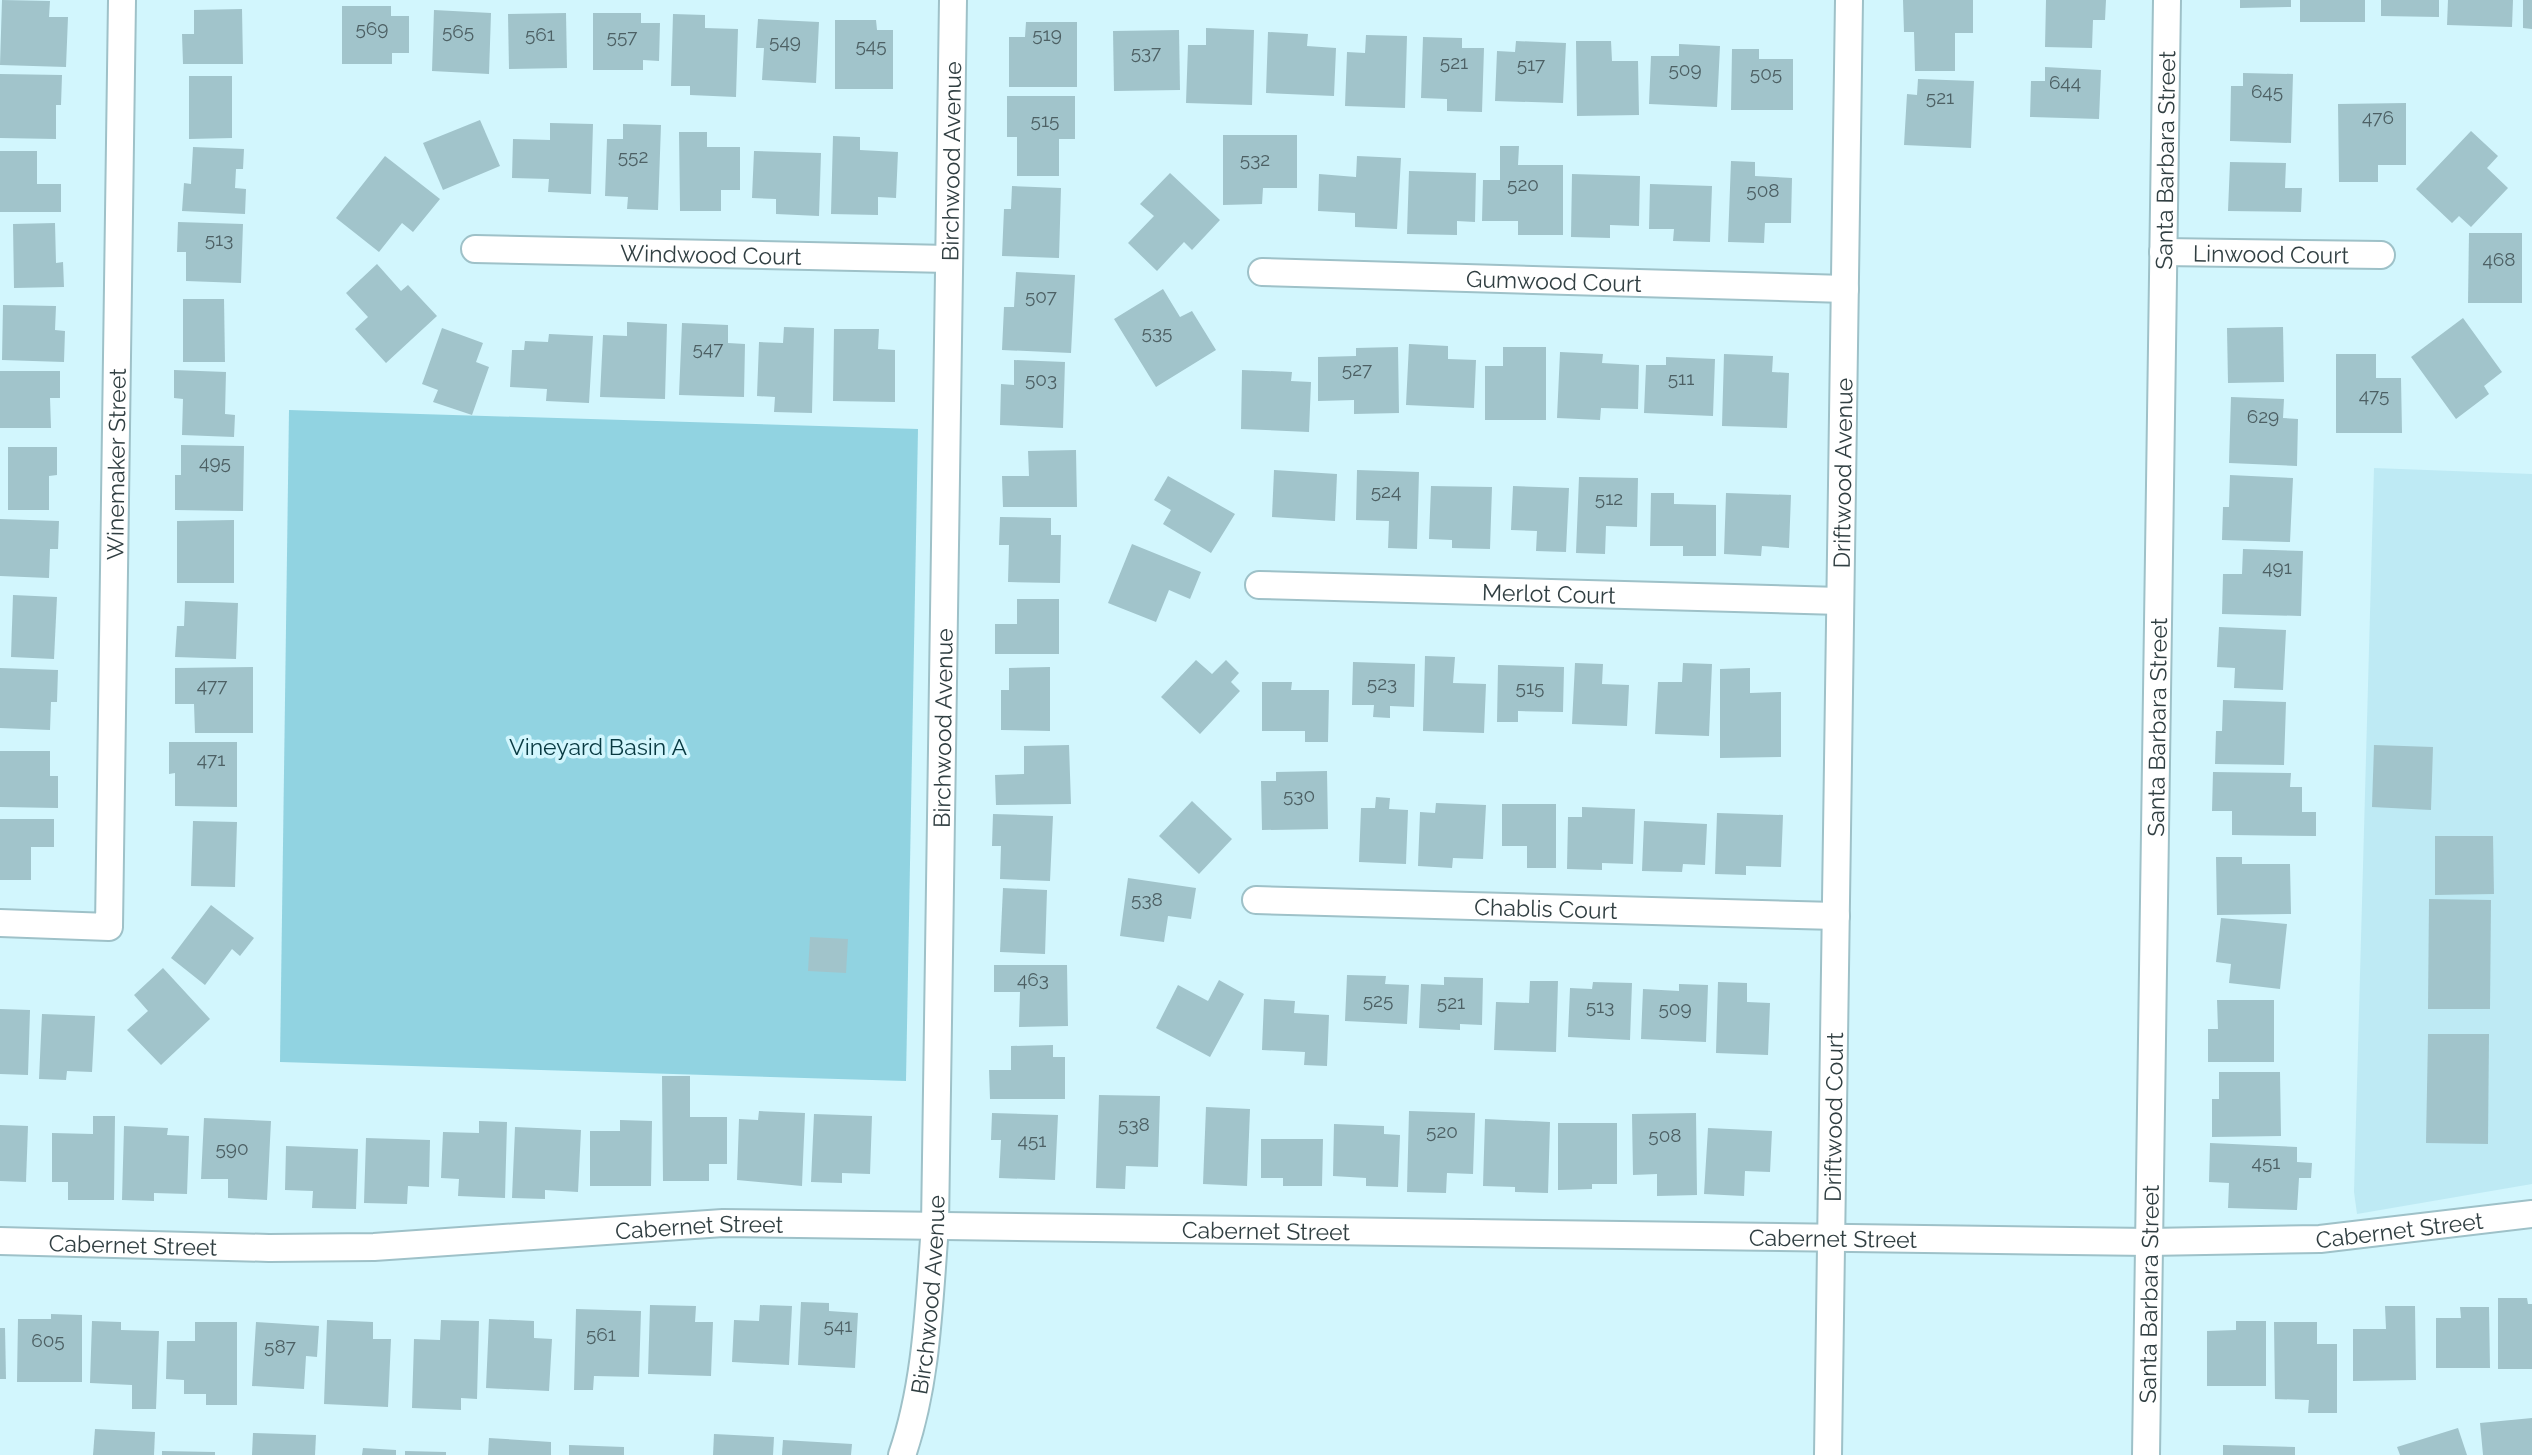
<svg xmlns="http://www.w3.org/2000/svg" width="2532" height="1455" font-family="Raleway,sans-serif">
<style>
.built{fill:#beeaf4}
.green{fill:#91d3e1}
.building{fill:#a1c4cb}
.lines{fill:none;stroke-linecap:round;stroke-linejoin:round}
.street-casing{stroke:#9ec1c8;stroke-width:30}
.street{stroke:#fff;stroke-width:26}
.labels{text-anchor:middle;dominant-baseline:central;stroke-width:7;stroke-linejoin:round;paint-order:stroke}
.number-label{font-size:19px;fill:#4d6064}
.street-label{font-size:23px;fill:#313f42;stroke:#d2f6fd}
.park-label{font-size:23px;fill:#083941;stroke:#d2f6fd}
</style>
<rect width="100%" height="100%" fill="#d2f6fd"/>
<polygon class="built" points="2374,468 2532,474 2532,1184 2357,1214 2354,1192"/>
<polygon class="green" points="289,410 918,429 906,1081 280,1062"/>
<g class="building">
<polygon points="2,0 50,1 49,17 68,17 66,67 0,65"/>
<polygon points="1903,0 1973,0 1973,33 1955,33 1955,71 1915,71 1914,32 1904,32"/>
<polygon points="2046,0 2106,0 2105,20 2093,20 2092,48 2045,47"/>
<polygon points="2240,0 2291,0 2291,7 2240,8"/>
<rect x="2300" y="0" width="65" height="22"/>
<polygon points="2381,0 2439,0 2439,17 2381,16"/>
<polygon points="2448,0 2513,0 2512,27 2447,25"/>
<polygon points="2523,0 2532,0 2532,29 2523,28"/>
<polygon points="342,6 391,6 391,16 409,16 409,53 392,53 392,64 342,64"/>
<polygon points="242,9 243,64 183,64 182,34 194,34 194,10"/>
<polygon points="434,10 491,13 489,74 432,71"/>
<polygon points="566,13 567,68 509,69 508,14"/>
<polygon points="593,13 641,13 641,23 660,23 659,61 643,60 643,70 593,70"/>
<polygon points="673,14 705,15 705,28 738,29 736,97 690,95 690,86 671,86"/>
<polygon points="758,19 819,22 816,83 762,80 764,48 756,48"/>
<polygon points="835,20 876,20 877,30 893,30 893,89 835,89"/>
<polygon points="1026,22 1077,22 1077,87 1009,87 1009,37 1025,37"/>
<polygon points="1206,28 1254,30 1252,105 1186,103 1188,45 1206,45"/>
<polygon points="1179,30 1180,90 1114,91 1113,31"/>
<polygon points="1268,32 1308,34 1307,46 1336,48 1334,96 1266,93"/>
<polygon points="1366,35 1407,36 1405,108 1345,106 1347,52 1365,53"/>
<polygon points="1423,37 1462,38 1462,48 1484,48 1482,112 1447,111 1447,99 1421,98"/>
<polygon points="1516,41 1566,43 1563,103 1495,101 1497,51 1515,52"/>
<polygon points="1576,41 1611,41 1612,61 1638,61 1639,115 1577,116"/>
<polygon points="1679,44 1720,46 1717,107 1649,104 1651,56 1679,56"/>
<polygon points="1732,49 1759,49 1759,59 1793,59 1793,110 1731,110"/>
<polygon points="2045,67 2101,70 2099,119 2030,117 2031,81 2045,81"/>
<polygon points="2243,73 2293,74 2291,143 2230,141 2231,86 2243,86"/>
<polygon points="0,74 62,75 61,105 56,105 56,139 0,138"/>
<polygon points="189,76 232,76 232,138 189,139"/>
<polygon points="1918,79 1974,81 1971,148 1904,145 1907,94 1917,95"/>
<polygon points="1007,96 1075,96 1075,139 1059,139 1059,176 1017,176 1017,137 1007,137"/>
<polygon points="2406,103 2406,165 2378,165 2378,182 2339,182 2338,104"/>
<polygon points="480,120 500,166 443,190 423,143"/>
<polygon points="550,123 593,124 591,194 548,192 549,179 512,178 513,139 550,140"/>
<polygon points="623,124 661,125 658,210 627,209 628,197 605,196 607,139 623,139"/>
<polygon points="2471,131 2498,156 2487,168 2508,188 2471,227 2459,216 2452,223 2416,189"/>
<polygon points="679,132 707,132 707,147 740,147 740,190 721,190 721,211 680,211"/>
<polygon points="1223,135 1297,135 1297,188 1263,188 1262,204 1223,205"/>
<polygon points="833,136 860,137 860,150 898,152 896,198 878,197 878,215 831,214"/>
<polygon points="1500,146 1519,146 1518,165 1563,165 1563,235 1518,235 1518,221 1482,221 1483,180 1500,180"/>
<polygon points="193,147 244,149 243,169 236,169 235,188 246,189 245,214 182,211 184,183 191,184"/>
<polygon points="0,151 37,151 37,184 61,184 61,212 0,212"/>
<polygon points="754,151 821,153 819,216 776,214 776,199 752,198"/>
<polygon points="385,156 440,199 413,232 402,223 379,252 336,218"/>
<polygon points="1357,156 1401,158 1397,229 1355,227 1355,213 1318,211 1319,174 1356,177"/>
<polygon points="1731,161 1755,162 1755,176 1792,178 1791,223 1765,223 1764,243 1728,242"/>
<polygon points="2230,162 2286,163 2285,188 2302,188 2301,212 2228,211"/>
<polygon points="1409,171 1476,173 1475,222 1457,221 1457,235 1407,234"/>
<polygon points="1170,173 1220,220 1192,250 1184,242 1157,271 1128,243 1154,216 1140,204"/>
<polygon points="1572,174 1640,176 1639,226 1610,225 1610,238 1571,237"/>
<polygon points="1650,184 1712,186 1710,242 1673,241 1674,229 1649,229"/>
<polygon points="1012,186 1061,188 1059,258 1002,256 1004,209 1011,209"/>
<polygon points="178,222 243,224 241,283 186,281 186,252 177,252"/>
<polygon points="55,223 56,263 63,262 64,287 14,288 13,224"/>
<polygon points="2469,233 2522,233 2522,303 2468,303"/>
<polygon points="377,264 401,291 408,285 437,316 386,363 355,329 368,317 346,293"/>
<polygon points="1016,272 1075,275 1071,353 1002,350 1004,307 1014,307"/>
<polygon points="1163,289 1180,317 1192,311 1216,350 1156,387 1114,319"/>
<polygon points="183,299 224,299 225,362 183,362"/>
<polygon points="3,305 56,306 55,330 65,331 64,362 2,360"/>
<polygon points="2463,318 2502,372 2484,386 2489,394 2456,419 2411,357"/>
<polygon points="627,322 667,324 665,399 600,397 603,335 627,336"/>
<polygon points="682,323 728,325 728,343 745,344 744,397 679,395"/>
<polygon points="784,327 814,328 812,413 774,412 775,397 757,396 759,342 783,343"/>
<polygon points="2283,327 2284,382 2228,383 2227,328"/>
<polygon points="442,328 483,343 476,362 489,367 472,415 433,402 438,390 422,384"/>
<polygon points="834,329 879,329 878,349 895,350 895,402 833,401"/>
<polygon points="549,334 593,336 589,403 546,401 547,389 510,387 512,350 524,350 525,341 548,342"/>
<polygon points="1409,344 1448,346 1448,359 1476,360 1474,408 1406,405"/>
<polygon points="1398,347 1399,413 1354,414 1354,400 1318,401 1318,357 1356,356 1356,348"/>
<polygon points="1503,347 1546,347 1546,420 1485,420 1485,366 1503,366"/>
<polygon points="1560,352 1603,354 1602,363 1639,365 1638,409 1601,408 1600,420 1557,418"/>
<polygon points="1724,354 1773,356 1772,372 1789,373 1787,428 1722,426"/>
<polygon points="2336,354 2376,354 2376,378 2401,378 2402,433 2336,433"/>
<polygon points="1666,357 1715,359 1713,416 1644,413 1646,365 1666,365"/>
<polygon points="1014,360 1065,362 1063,428 1000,425 1001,384 1014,385"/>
<polygon points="174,370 226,372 225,414 235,415 234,437 182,435 183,399 174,398"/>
<polygon points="1242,370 1292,372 1291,381 1311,382 1309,432 1241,429"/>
<polygon points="0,371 60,371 60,398 50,398 51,428 0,428"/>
<polygon points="2231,397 2284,399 2283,418 2298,419 2297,466 2229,463"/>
<polygon points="181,445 244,446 243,511 175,510 175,475 181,475"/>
<polygon points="8,447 57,447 57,475 49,476 49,510 8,510"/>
<polygon points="1076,450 1077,507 1003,507 1002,476 1029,476 1028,451"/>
<polygon points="1274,470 1337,474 1335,521 1272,517"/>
<polygon points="1357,470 1419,472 1417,549 1388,548 1389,521 1356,520"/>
<polygon points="2230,475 2293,478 2290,542 2222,540 2223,507 2229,507"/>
<polygon points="1168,476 1235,514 1211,553 1163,524 1171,510 1154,500"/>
<polygon points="1579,477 1638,478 1637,527 1606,526 1605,554 1576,553"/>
<polygon points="1431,486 1492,487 1490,549 1452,548 1452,540 1429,539"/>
<polygon points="1513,486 1569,488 1566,552 1536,551 1537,531 1511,530"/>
<polygon points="1651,493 1674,493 1674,504 1716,505 1716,556 1683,556 1683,546 1650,546"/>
<polygon points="1726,493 1791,495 1789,548 1762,546 1761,556 1724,554"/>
<polygon points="1000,517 1051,518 1051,535 1061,535 1060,583 1008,582 1009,545 999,545"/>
<polygon points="0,519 59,521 58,549 50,549 49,578 0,576"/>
<polygon points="234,520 234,583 177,583 177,521"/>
<polygon points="1132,544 1201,572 1190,599 1169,590 1156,622 1108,603"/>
<polygon points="2243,549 2303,551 2301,616 2222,614 2223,574 2242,574"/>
<polygon points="13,595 57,597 54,659 11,657"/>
<polygon points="1017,599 1059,599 1059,654 995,654 995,624 1017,624"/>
<polygon points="185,601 238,603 236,659 175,657 177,626 184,626"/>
<polygon points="2219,627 2286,630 2283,690 2234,688 2235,668 2217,667"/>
<polygon points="1425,656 1455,657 1453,683 1486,684 1484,733 1423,731"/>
<polygon points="1196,660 1212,674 1226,660 1239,673 1231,682 1240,691 1200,734 1161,697"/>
<polygon points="1353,662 1415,664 1414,707 1390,706 1390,718 1373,717 1374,705 1352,705"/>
<polygon points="1575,663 1603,664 1602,684 1629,685 1627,726 1572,724"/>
<polygon points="1683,663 1712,664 1709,736 1655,734 1658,682 1682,682"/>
<polygon points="1498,665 1564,667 1563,712 1518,711 1518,722 1497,722"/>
<polygon points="253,667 253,733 195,733 194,704 175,704 175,668"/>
<polygon points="1050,667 1050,731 1001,730 1001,690 1009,690 1009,668"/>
<polygon points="0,668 58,670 57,702 51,702 50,730 0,728"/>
<polygon points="1750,668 1750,693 1781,692 1781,757 1720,758 1720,669"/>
<polygon points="1262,682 1292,682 1291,690 1329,690 1328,742 1305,742 1305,731 1262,731"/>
<polygon points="2223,700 2286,702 2284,765 2215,764 2216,731 2222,731"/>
<polygon points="169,742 237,742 237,807 175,806 175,773 169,774"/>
<polygon points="1069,745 1071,804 996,805 995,775 1024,774 1024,746"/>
<polygon points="2374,745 2433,747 2431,810 2372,807"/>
<polygon points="0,751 50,751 50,776 58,776 58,808 0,807"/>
<polygon points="1327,771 1328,829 1262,830 1261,781 1276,781 1276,772"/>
<polygon points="2213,772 2291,773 2290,787 2302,787 2302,812 2316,812 2316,836 2232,835 2232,811 2212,811"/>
<polygon points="1376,797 1390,798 1389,809 1408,810 1406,864 1359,862 1361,808 1375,808"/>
<polygon points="1192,801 1232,839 1199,874 1159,836"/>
<polygon points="1436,803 1486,805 1483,859 1453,858 1452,868 1418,866 1420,812 1435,813"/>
<polygon points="1502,804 1556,804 1556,868 1527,868 1527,846 1502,846"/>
<polygon points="1582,807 1635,809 1633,864 1602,863 1602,870 1567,869 1568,817 1582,817"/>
<polygon points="1717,813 1783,815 1781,867 1746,866 1746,875 1715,874"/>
<polygon points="993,814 1053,816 1050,881 1000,879 1001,846 992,846"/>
<polygon points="0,819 54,819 54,847 31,847 31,880 0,880"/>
<polygon points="193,821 237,822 235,887 191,886"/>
<polygon points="1644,821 1707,824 1705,865 1683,864 1682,872 1642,871"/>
<polygon points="2435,836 2493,836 2494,894 2435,895"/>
<polygon points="2216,857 2242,857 2242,864 2290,864 2291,914 2217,915"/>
<polygon points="1128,878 1196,888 1191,919 1168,916 1164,942 1120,936"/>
<polygon points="1003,888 1047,890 1045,954 1000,952"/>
<polygon points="2429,899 2491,900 2490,1009 2428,1009"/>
<polygon points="211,905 254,938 240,956 232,949 205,985 171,958"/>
<polygon points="2221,918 2287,924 2280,989 2229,983 2231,964 2216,962"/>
<polygon points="810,937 848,939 846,973 808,971"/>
<polygon points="994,965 1067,965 1068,1026 1019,1027 1020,992 994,992"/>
<polygon points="163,968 210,1019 161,1065 127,1030 148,1011 134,995"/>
<polygon points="1347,975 1386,976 1385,984 1409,985 1407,1024 1345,1021"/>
<polygon points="1444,977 1483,978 1482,1025 1460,1024 1460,1030 1419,1028 1421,984 1444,985"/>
<polygon points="1219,980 1244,994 1210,1057 1156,1028 1178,985 1208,1001"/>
<polygon points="1530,981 1558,981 1556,1052 1494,1050 1496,1002 1529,1003"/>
<polygon points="1593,982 1632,983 1630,1040 1568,1037 1570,988 1592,989"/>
<polygon points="1718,982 1747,983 1747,1002 1770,1003 1768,1055 1716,1053"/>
<polygon points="1679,984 1708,985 1706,1042 1641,1039 1643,989 1679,991"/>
<polygon points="1264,999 1295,1001 1294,1013 1329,1015 1327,1066 1304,1065 1305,1052 1262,1050"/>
<polygon points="2217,1000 2274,1000 2274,1062 2208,1062 2208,1029 2218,1029"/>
<polygon points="0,1009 30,1010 28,1075 0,1074"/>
<polygon points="42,1014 95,1016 92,1072 67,1071 66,1080 39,1079"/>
<polygon points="2428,1034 2489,1034 2488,1144 2426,1143"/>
<polygon points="1053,1045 1053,1057 1065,1057 1065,1099 990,1099 989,1070 1011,1070 1011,1046"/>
<polygon points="2219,1072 2280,1072 2281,1136 2212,1137 2212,1099 2219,1099"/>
<polygon points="662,1076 690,1076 690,1117 727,1117 727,1164 709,1164 709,1181 663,1181"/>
<polygon points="1099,1095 1160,1096 1158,1167 1126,1166 1125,1189 1096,1188"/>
<polygon points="1206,1107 1250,1109 1247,1186 1203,1184"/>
<polygon points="759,1111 805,1113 802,1186 737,1180 739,1119 758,1120"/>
<polygon points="1409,1111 1475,1113 1473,1174 1447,1173 1446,1193 1407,1192"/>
<polygon points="992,1113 1058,1115 1055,1180 999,1178 1001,1140 991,1140"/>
<polygon points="1696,1113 1697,1195 1657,1196 1657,1174 1633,1175 1632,1114"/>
<polygon points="814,1114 872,1116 870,1174 842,1173 842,1183 811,1182"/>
<polygon points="93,1116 115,1116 114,1200 68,1200 68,1182 52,1182 52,1133 93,1134"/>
<polygon points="204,1118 271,1121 267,1200 228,1198 228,1179 201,1179"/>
<polygon points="1485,1119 1550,1122 1548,1193 1515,1192 1515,1187 1483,1186"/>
<polygon points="620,1120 652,1121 651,1186 590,1186 590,1131 620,1131"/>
<polygon points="479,1121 507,1122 505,1198 458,1196 459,1179 441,1178 443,1132 479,1133"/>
<polygon points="1558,1123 1617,1123 1617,1184 1592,1184 1592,1189 1558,1190"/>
<polygon points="1334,1124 1384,1126 1384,1134 1400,1135 1398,1187 1366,1186 1366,1178 1333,1176"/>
<polygon points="0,1125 28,1126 26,1182 0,1181"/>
<polygon points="124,1126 168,1128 167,1135 189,1136 187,1194 154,1193 154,1201 122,1200"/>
<polygon points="515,1127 581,1130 578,1192 545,1190 545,1199 512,1198"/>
<polygon points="1708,1128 1772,1131 1770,1172 1745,1171 1744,1196 1704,1194"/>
<polygon points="366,1138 430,1140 429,1187 408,1186 407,1204 364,1203"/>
<polygon points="1261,1139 1323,1139 1322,1186 1283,1186 1283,1178 1261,1178"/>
<polygon points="2210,1143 2297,1147 2297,1162 2312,1163 2311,1178 2299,1178 2297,1210 2228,1208 2229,1183 2209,1182"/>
<polygon points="286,1146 358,1149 356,1209 312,1208 313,1191 285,1190"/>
<polygon points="2498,1298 2527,1298 2528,1304 2532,1304 2532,1369 2498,1369"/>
<polygon points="801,1302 829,1303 829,1311 858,1313 855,1368 798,1365"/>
<polygon points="650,1305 696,1306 695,1322 713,1322 711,1376 648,1374"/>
<polygon points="760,1305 792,1306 789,1365 732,1362 734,1320 759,1321"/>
<polygon points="2385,1306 2415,1306 2416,1380 2353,1381 2353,1329 2386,1329"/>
<polygon points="2460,1307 2489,1307 2490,1368 2436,1368 2436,1318 2461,1318"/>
<polygon points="576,1309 641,1311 639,1377 594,1376 593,1390 574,1390"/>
<polygon points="51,1314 82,1315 82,1382 17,1382 18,1319 51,1319"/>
<polygon points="489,1319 534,1321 534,1338 552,1339 549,1391 486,1388"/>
<polygon points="327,1320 373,1322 373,1339 391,1339 388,1407 324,1404"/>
<polygon points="441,1320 479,1321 477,1399 461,1398 461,1410 412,1408 414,1339 440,1340"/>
<polygon points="92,1321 121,1322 121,1330 159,1331 156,1409 132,1409 132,1385 90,1383"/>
<polygon points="2236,1321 2266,1321 2266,1386 2207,1386 2207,1331 2236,1330"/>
<polygon points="195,1322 237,1322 237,1405 206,1405 206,1394 184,1394 184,1380 166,1379 167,1341 195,1341"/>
<polygon points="256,1322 319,1326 317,1357 306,1356 304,1389 252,1386"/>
<polygon points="2274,1322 2317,1322 2317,1344 2337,1344 2337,1413 2308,1413 2309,1400 2275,1399"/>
<polygon points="0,1328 5,1328 6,1379 0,1379"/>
<polygon points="2532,1418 2532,1455 2483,1455 2480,1423"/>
<polygon points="2458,1428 2467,1455 2400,1455 2397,1447"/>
<polygon points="95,1429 155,1432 154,1455 93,1455"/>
<polygon points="253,1433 316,1435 315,1455 252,1455"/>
<polygon points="714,1434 774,1437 773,1455 713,1455"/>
<polygon points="489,1438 551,1442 551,1455 488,1455"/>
<polygon points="783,1440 852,1444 851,1455 782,1455"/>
<polygon points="569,1445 624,1447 624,1455 569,1455"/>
<polygon points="2223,1445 2295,1447 2295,1455 2223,1455"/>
<polygon points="363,1448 396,1450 396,1455 362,1455"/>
<polygon points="162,1451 215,1452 215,1455 162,1455"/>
<polygon points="405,1451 446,1452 446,1455 405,1455"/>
</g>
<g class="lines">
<g class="street-casing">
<g id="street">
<path id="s1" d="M475,249L949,259"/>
<path id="s2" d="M2163,252L2381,255"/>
<path id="s3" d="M1262,272L1845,289"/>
<path id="s4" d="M1259,585L1840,601"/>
<path id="s5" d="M1256,900L1836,916"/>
<path id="s6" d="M0,923L109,927L122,0"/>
<path id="s7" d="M0,1241L269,1248L374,1247L723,1223L2149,1242L2320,1239L2532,1214"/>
<path id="s8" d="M902,1455C927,1383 929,1302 935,1226L953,0"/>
<path id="s9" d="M1828,1455L1849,0"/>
<path id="s10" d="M2146,1455L2167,0"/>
</g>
</g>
<use href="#street" class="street"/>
</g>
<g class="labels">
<g class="number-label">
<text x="372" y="28">569</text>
<text x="458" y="31">565</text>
<text x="540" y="34">561</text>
<text x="1047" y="34">519</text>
<text x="622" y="36">557</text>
<text x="785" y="41">549</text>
<text x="871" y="45">545</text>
<text x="1146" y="52">537</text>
<text x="1454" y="62">521</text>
<text x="1531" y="64">517</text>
<text x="1685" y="69">509</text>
<text x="1766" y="73">505</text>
<text x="2065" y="82">644</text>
<text x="2267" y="91">645</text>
<text x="1940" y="97">521</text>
<text x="2378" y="117">476</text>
<text x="1045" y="120">515</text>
<text x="633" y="156">552</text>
<text x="1255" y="159">532</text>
<text x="1523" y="184">520</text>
<text x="1763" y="190">508</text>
<text x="219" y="239">513</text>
<text x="2499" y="259">468</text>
<text x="1041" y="296">507</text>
<text x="1157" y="332">535</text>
<text x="708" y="348">547</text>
<text x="1357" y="369">527</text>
<text x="1681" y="378">511</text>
<text x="1041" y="379">503</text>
<text x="2374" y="395">475</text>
<text x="2263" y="416">629</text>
<text x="215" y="462">495</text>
<text x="1386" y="491">524</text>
<text x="1609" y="498">512</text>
<text x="2277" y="567">491</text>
<text x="1382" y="683">523</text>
<text x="212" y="685">477</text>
<text x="1530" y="687">515</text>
<text x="211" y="759">471</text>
<text x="1299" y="795">530</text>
<text x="1147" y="899">538</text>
<text x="1033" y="979">463</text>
<text x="1378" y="1000">525</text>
<text x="1451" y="1002">521</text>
<text x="1600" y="1006">513</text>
<text x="1675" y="1008">509</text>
<text x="1134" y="1124">538</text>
<text x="1442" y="1131">520</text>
<text x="1665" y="1135">508</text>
<text x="1032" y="1140">451</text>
<text x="232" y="1148">590</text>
<text x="2266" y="1162">451</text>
<text x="838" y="1325">541</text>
<text x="601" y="1334">561</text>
<text x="48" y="1340">605</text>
<text x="280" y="1346">587</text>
</g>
<g class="street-label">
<text stroke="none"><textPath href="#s10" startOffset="1295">Santa Barbara Street</textPath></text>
<text stroke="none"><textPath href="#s8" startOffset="1297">Birchwood Avenue</textPath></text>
<text stroke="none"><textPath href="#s1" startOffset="236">Windwood Court</textPath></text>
<text stroke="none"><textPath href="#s2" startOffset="108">Linwood Court</textPath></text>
<text stroke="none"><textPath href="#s3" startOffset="292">Gumwood Court</textPath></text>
<text stroke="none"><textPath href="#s6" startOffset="572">Winemaker Street</textPath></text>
<text stroke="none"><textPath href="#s9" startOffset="982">Driftwood Avenue</textPath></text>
<text stroke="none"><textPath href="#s4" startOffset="290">Merlot Court</textPath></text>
<text stroke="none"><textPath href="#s10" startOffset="728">Santa Barbara Street</textPath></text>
<text stroke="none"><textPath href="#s8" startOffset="730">Birchwood Avenue</textPath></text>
<text stroke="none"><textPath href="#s5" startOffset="290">Chablis Court</textPath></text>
<text stroke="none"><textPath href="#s9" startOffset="338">Driftwood Court</textPath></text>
<text stroke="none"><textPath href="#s7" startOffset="700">Cabernet Street</textPath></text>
<text stroke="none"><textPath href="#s7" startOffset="2401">Cabernet Street</textPath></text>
<text stroke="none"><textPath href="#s7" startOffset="1267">Cabernet Street</textPath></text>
<text stroke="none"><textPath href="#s7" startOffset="1834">Cabernet Street</textPath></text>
<text stroke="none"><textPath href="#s7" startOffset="133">Cabernet Street</textPath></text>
<text stroke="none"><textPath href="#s10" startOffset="161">Santa Barbara Street</textPath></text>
<text stroke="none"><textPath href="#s8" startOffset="163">Birchwood Avenue</textPath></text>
</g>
<g class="park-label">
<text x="598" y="746">Vineyard Basin A</text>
</g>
</g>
</svg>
